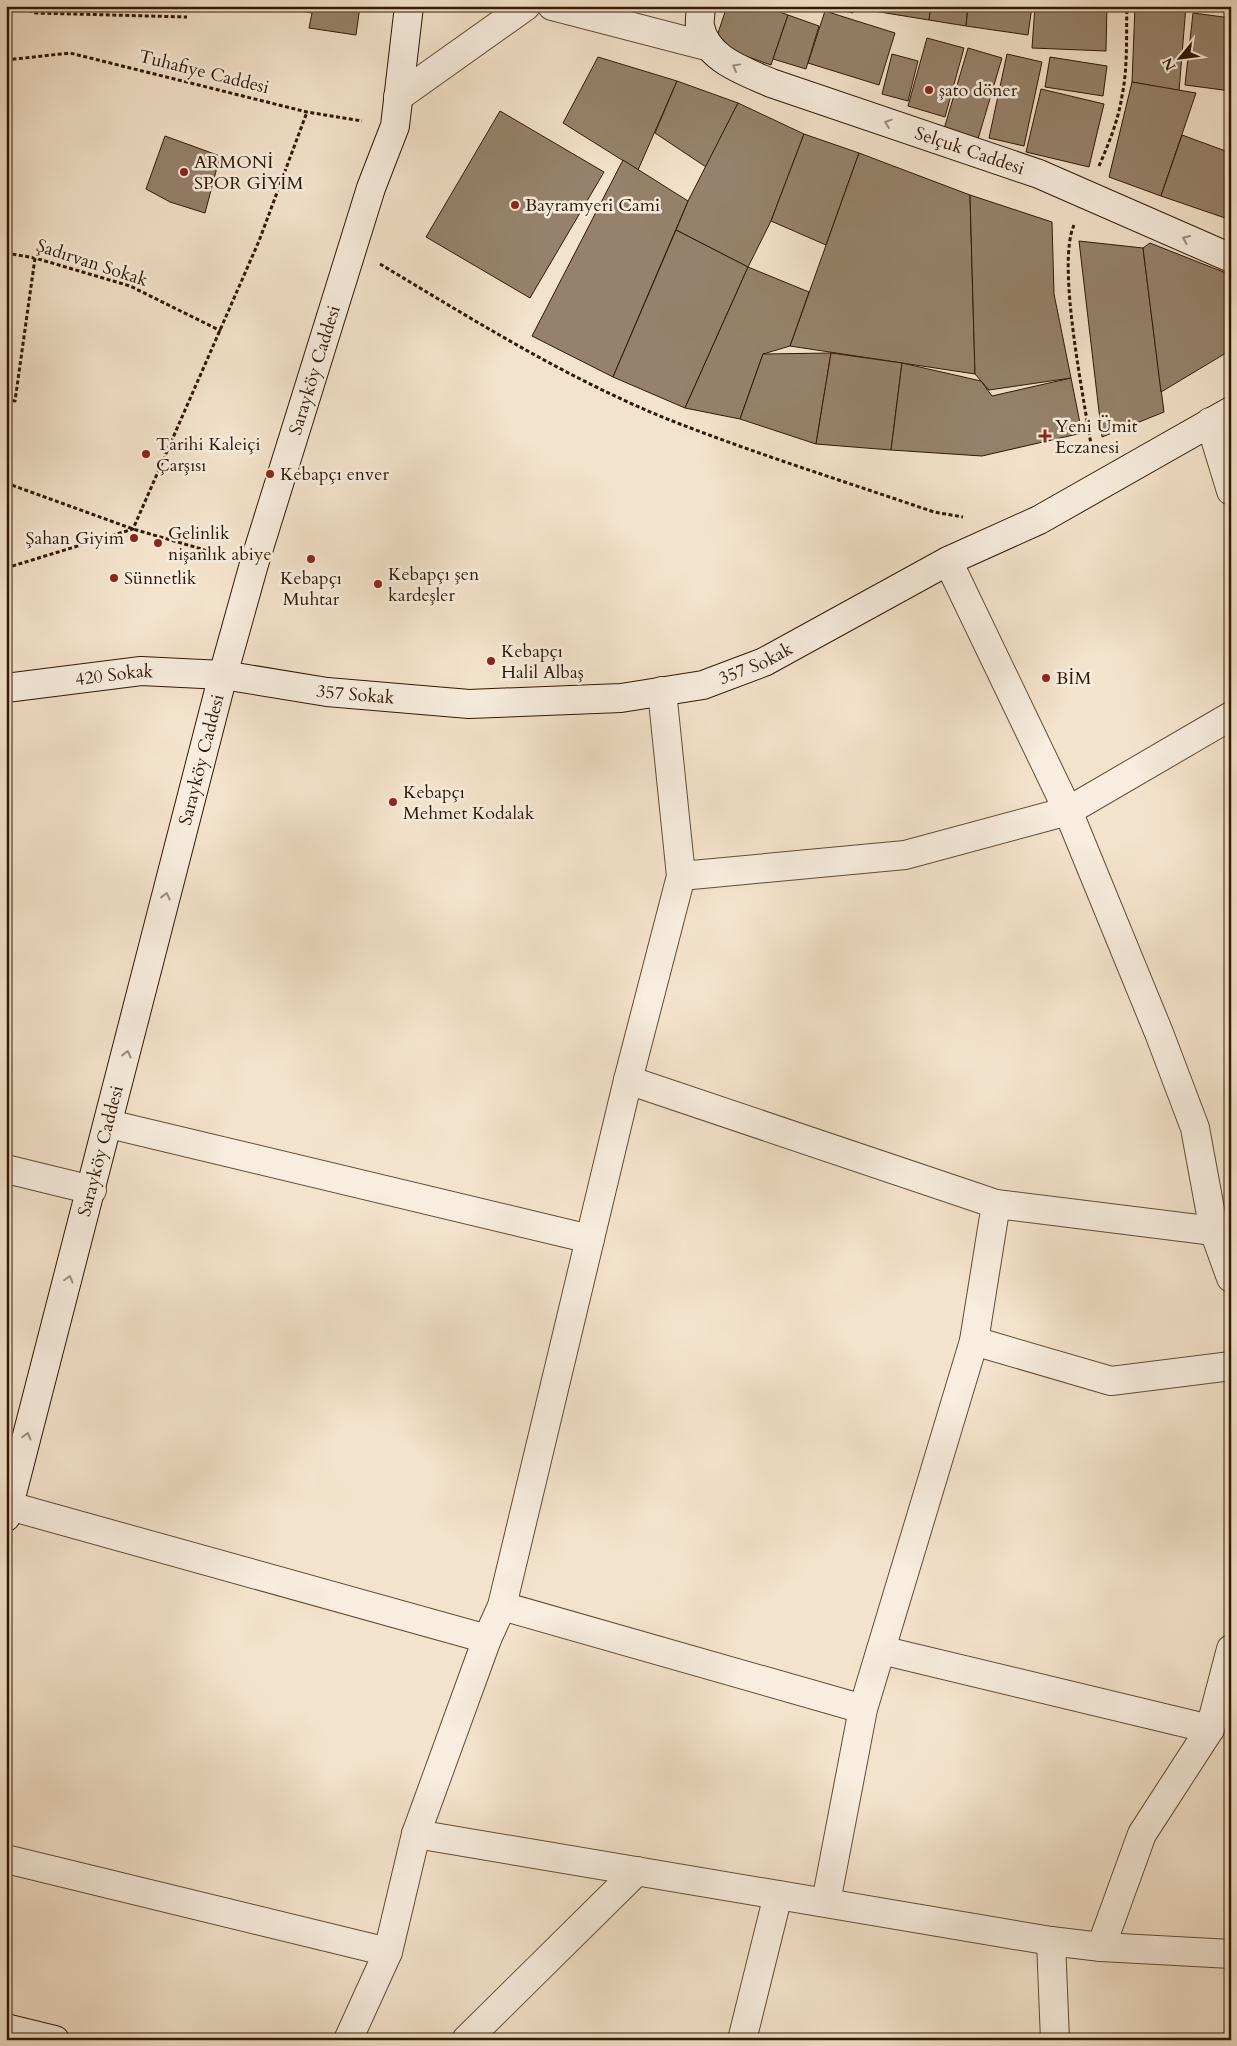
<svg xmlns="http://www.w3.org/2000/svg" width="1237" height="2046" font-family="Cardo,serif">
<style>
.building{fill:#96826c;stroke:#311804}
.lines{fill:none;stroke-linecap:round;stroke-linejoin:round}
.street-casing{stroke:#624b36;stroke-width:30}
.secondary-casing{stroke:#311804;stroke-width:30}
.path{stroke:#311804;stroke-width:3;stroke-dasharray:4 2.5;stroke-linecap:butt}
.street{stroke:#f8edde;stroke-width:28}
.secondary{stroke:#f8edde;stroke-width:28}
.oneway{stroke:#9e8d7c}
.poi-dot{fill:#8f2418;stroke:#f8edde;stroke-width:2}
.labels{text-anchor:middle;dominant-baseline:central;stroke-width:5;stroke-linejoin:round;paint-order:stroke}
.street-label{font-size:18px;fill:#311804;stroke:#f8edde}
.poi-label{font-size:18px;fill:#311804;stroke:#f8edde;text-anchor:start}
</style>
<rect width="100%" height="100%" fill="#f4e3cc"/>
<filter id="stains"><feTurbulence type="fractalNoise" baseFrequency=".004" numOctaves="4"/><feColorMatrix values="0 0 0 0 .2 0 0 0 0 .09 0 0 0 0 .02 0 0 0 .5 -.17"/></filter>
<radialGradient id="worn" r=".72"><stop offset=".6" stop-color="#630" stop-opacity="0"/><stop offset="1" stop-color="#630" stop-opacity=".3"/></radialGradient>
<g class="building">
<polygon points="271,6 360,6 356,35 309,28 312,13"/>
<polygon points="727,6 764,6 788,15 771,65 714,45"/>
<polygon points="822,6 854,6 853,13"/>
<polygon points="861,6 931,6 929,20 861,9"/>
<polygon points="931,6 968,6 966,26 929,20"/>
<polygon points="968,6 1032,6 1028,35 966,26"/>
<polygon points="1035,6 1107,6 1106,51 1032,48"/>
<polygon points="1135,6 1186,6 1179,91 1132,82"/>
<polygon points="1191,6 1231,6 1231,11 1191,8"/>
<polygon points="825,11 895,33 879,85 808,63"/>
<polygon points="1193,13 1231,18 1231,91 1185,85"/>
<polygon points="788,15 819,26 806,69 773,59"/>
<polygon points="927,38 964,48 945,117 908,106"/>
<polygon points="968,48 1002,58 978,139 944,129"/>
<polygon points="892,54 918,61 908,101 882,94"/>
<polygon points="1007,54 1042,62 1024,146 989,138"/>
<polygon points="598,57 677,81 638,170 563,123"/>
<polygon points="1050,57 1107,66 1103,96 1045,87"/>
<polygon points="677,81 738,103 706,167 655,133"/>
<polygon points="1132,82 1196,93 1161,196 1109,177"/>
<polygon points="1041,89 1104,104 1089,167 1026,152"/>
<polygon points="738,103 804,134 771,221 748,267 676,230 688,201"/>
<polygon points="500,111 604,172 530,298 426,237"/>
<polygon points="804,134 859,153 826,245 771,221"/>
<polygon points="1182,135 1231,153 1231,220 1161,196"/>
<polygon points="165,136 220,156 205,213 170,202 146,189"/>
<polygon points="859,153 970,195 975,374 790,346"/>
<polygon points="623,160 688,201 613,377 532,336"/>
<polygon points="970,195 1052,222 1054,294 1071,378 989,390 975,374"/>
<polygon points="676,230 748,267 685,408 613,377"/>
<polygon points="1079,241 1143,248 1164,412 1102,437"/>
<polygon points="1150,243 1231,275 1231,350 1161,392 1143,248"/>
<polygon points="748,267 809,292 790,346 763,354 740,419 685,408"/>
<polygon points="831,353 816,444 740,419 763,354"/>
<polygon points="831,353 902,363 891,450 816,444"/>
<polygon points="902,363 981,381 992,396 1071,378 1082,433 982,456 891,450"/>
</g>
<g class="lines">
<g class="street-casing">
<g id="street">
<polyline points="552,6 710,47"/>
<polyline points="398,97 526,6"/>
<polyline points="1210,422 1231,491"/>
<polyline points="948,561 1068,811 1159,1033 1195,1128 1214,1231 1231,1278"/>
<polyline points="681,876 905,855 1068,811 1231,716"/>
<polyline points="628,1080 996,1204 1214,1231"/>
<polyline points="109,1124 590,1239"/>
<polyline points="6,1169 92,1190"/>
<polyline points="974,1341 1111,1381 1231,1366"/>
<polyline points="6,1505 487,1639"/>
<polyline points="502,1606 863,1709"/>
<polyline points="881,1650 1210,1729"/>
<polyline points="416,1834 1051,1941 1101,1947 1231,1954"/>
<polyline points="6,1859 388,1952 416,1834 487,1639 502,1606 628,1080 681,876 662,691"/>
<polyline points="826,1902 863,1709 974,1341 996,1204"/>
<polyline points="1051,1941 1055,2040"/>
<polyline points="1101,1947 1142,1834 1210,1729 1231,1649"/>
<polyline points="348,2040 388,1952"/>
<polyline points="466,2040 637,1871"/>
<polyline points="742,2040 778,1895"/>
</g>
</g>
<g class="secondary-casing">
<g id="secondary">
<path id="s1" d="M701,6C701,12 699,20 700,26C706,59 744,71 771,83L1039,174L1231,258"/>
<path id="s2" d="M6,688L141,671L223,675L327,692L469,704L621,698L703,685L764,662L948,561L1039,520L1231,411"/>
<path id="s3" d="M6,1517L223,675L254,564L371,188L395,126L409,6"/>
<polyline points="6,2028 55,2040"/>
</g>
</g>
<g class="path">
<polyline points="16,6 36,13 187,17"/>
<polyline points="6,60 70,53 307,112 362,121"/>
<path d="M1099,166C1109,143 1118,121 1122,96C1128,67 1126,36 1127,6"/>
<path d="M1074,225C1056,265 1085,403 1092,451"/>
<polyline points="6,253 35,258 130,286 221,331"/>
<path d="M380,264C477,322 574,383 680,424C763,456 849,483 934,512L963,517"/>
<polyline points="6,399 15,401 35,258"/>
<polyline points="6,483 133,529 222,555"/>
<polyline points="6,568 133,529 259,241 307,112"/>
</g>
<use href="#street" class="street"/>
<use href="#secondary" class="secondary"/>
</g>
<defs><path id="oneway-chevron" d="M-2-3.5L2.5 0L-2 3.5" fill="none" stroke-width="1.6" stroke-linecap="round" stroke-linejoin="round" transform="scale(1.25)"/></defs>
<g class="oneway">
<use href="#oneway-chevron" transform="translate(736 67) rotate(-151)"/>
<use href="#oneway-chevron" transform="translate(888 123) rotate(-161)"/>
<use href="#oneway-chevron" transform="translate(1186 239) rotate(-156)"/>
<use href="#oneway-chevron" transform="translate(166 896) rotate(-76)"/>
<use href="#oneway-chevron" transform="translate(127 1054) rotate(-76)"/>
<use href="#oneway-chevron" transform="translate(69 1279) rotate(-75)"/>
<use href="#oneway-chevron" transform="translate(27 1436) rotate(-75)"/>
</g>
<g class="poi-dot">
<circle cx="929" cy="90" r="5"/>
<circle cx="184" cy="172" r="5"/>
<circle cx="515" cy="205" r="5"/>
<path d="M1042.5 428.5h5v5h5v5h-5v5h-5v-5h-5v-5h5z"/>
<circle cx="146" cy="454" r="5"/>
<circle cx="270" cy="474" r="5"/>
<circle cx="134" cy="538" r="5"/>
<circle cx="158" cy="543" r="5"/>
<circle cx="311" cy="559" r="5"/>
<circle cx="114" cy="578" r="5"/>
<circle cx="378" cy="584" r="5"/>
<circle cx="491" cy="661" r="5"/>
<circle cx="1046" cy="678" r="5"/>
<circle cx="393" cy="802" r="5"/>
</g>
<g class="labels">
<g class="street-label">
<text transform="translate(204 72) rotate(14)">Tuhafiye Caddesi</text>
<text stroke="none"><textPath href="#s1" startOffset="325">Selçuk Caddesi</textPath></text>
<text transform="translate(92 263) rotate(18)">Şadırvan Sokak</text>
<text stroke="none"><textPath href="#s3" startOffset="1188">Sarayköy Caddesi</textPath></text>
<text stroke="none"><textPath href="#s2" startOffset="758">357 Sokak</textPath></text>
<text stroke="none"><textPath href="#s2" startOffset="109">420 Sokak</textPath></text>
<text stroke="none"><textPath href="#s2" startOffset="352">357 Sokak</textPath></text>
<text stroke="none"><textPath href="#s3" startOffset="782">Sarayköy Caddesi</textPath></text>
<text stroke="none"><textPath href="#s3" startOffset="378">Sarayköy Caddesi</textPath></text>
</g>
<g class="poi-label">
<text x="939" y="90">şato döner</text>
<text x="194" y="162">ARMONİ<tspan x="194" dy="21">SPOR GİYİM</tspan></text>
<text x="525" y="205">Bayramyeri Cami</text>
<text x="1055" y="426">Yeni Ümit<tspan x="1055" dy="21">Eczanesi</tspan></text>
<text x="156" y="444">Tarihi Kaleiçi<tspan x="156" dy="21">Çarşısı</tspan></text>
<text x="280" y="474">Kebapçı enver</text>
<text x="168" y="533">Gelinlik<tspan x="168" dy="21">nişanlık abiye</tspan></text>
<text x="124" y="538" text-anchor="end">Şahan Giyim</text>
<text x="388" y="574">Kebapçı şen<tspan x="388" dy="21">kardeşler</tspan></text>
<text x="124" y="578">Sünnetlik</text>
<text x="311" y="578" text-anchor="middle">Kebapçı<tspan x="311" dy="21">Muhtar</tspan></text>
<text x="501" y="651">Kebapçı<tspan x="501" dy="21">Halil Albaş</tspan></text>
<text x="1056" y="678">BİM</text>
<text x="403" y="792">Kebapçı<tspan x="403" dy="21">Mehmet Kodalak</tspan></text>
</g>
</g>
<rect width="1237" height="2046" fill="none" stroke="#f4e3cc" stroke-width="25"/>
<rect x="8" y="8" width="1222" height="2031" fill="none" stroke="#311804" stroke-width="2.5"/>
<rect x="12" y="12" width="1212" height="2021" fill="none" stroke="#311804"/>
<g transform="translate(1180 58) rotate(241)" stroke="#f8edde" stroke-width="4" paint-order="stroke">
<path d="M0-4L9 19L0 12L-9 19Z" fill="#311804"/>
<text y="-8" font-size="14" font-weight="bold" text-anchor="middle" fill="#311804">N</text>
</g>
<rect width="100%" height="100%" filter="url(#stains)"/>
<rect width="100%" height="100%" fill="url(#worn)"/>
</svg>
